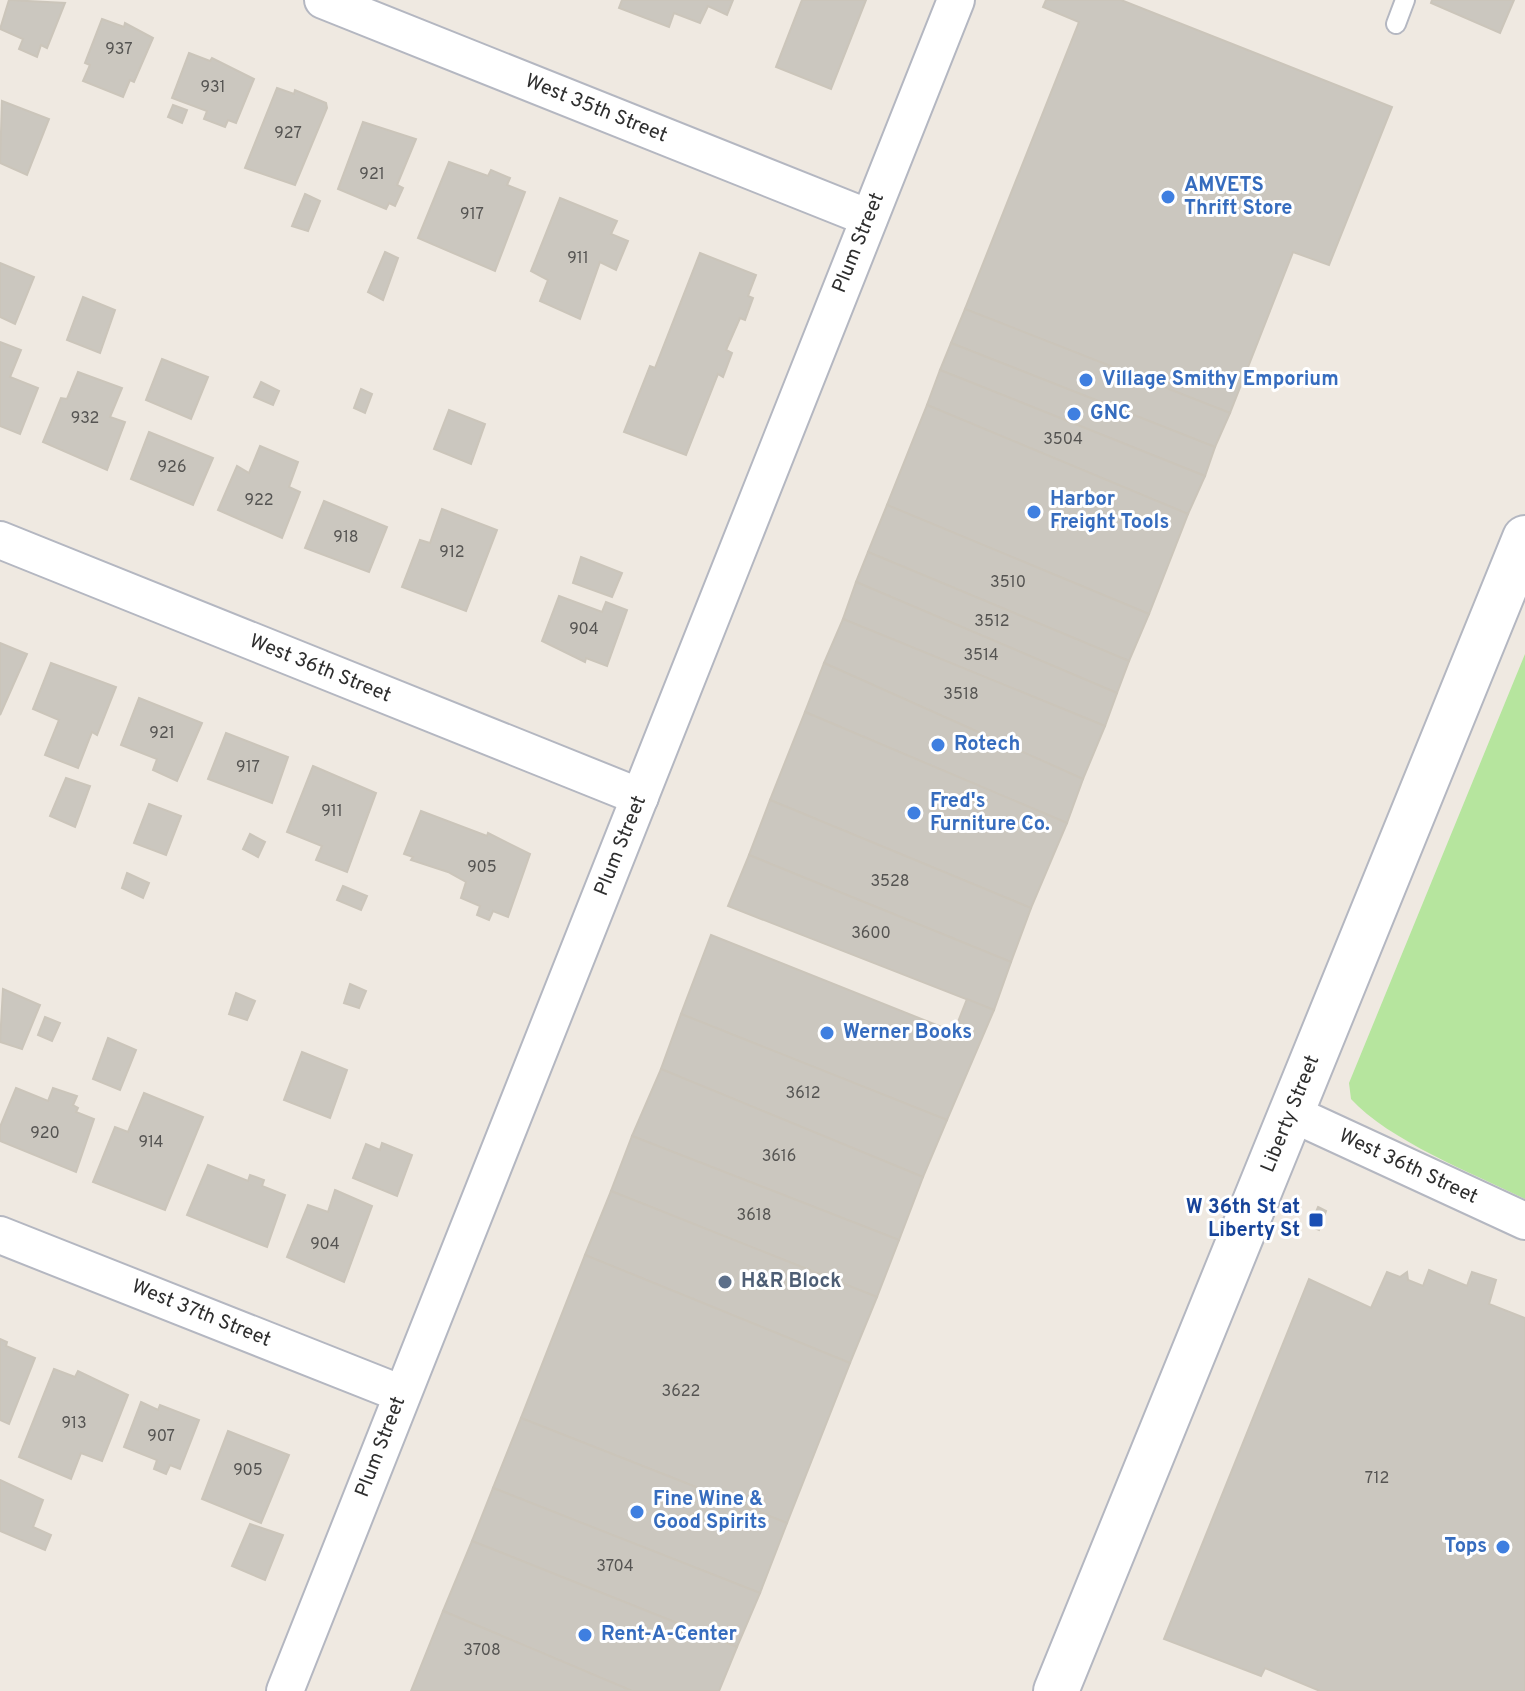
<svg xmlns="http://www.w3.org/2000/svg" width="1525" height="1691" font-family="Overpass,sans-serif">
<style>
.green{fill:#b6e59e}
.building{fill:#cbc7bf;stroke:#cbc5ba;stroke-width:2}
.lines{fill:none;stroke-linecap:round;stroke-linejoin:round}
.lane-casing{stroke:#b4b7c1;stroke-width:22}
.street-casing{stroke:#b4b7c1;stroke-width:40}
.secondary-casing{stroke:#b4b7c1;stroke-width:48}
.lane{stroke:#fff;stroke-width:18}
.street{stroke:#fff;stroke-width:36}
.secondary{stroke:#fff;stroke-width:44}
.shop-dot{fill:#3f7fe0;stroke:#fff;stroke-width:3}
.transit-dot{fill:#1a4fb4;stroke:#fff;stroke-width:3}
.service-dot{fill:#5c6f8a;stroke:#fff;stroke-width:3}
.labels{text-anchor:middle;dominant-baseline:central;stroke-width:6;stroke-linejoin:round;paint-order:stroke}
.number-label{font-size:16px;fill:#555452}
.street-label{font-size:20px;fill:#2e2e2e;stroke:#fff}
.shop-label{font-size:20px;font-weight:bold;fill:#366cbe;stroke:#fff;text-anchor:start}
.transit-label{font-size:20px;font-weight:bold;fill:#164399;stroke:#fff;text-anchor:end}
.service-label{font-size:20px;font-weight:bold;fill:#4e5e75;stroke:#fff;text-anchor:start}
</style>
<rect width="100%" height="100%" fill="#efe9e1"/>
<path class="green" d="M1525,654V1199C1474,1174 1388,1140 1351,1099L1349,1083Z"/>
<g class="building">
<polygon points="9,0 65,3 47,48 41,45 37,57 19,49 23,39 0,29"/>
<polygon points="622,0 733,0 727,15 708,6 700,23 674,13 669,27 619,8"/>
<polygon points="802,0 866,0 831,89 776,67"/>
<polygon points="1046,0 1121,0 1392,107 1329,265 1293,252 1230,413 965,309 1079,22 1043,7"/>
<polygon points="1432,0 1514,0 1500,33 1431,3"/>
<polygon points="102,19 124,27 125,23 153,38 134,82 130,80 123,97 83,81 90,65 85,63"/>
<polygon points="189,53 210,61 212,58 254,79 236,123 228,120 225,127 204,119 207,111 172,98"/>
<polygon points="277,88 294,94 295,90 326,103 327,108 295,185 245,168"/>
<polygon points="2,101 49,119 27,175 0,163"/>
<polygon points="173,105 187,110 182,123 168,117"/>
<polygon points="363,122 416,139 397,185 403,188 395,206 389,203 386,209 338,189"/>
<polygon points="449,162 488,176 491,170 510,178 507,185 525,192 495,271 418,238"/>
<polygon points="305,194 320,201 308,231 292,226"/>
<polygon points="560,198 617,221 611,234 628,241 616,270 600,262 580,319 540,301 548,280 531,271"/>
<polygon points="385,252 398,258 383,300 368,292"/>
<polygon points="700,253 756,275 748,296 753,298 745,320 740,318 726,350 732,353 723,377 718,374 686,455 624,432 650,366 655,368"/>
<polygon points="0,263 34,277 15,324 0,317"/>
<polygon points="83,297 115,310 100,353 67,340"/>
<polygon points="965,309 1230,413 1215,447 951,343"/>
<polygon points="0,342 21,350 10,377 38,388 20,434 0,426"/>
<polygon points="951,343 1215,447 1205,476 940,370"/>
<polygon points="162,359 208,377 191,419 146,400"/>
<polygon points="940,370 1205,476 1188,514 927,405"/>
<polygon points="78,372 122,388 110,417 125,422 107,470 43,442 61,398 67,399"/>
<polygon points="261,382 279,391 273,405 254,397"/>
<polygon points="361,389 372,394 365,413 354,408"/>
<polygon points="927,405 1188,514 1149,614 887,505"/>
<polygon points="449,410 485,424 471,464 434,449"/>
<polygon points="149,432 213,458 193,505 131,479"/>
<polygon points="260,446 298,462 289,487 300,492 282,538 218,510 237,466 249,473"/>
<polygon points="324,501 387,527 369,572 305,548"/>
<polygon points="887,505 1149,614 1129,661 868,552"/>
<polygon points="442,509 497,530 466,611 402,587 420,540 430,543"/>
<polygon points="868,552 1129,661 1117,693 856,582"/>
<polygon points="581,557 622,573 612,597 573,583"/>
<polygon points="856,582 1117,693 1105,726 843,619"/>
<polygon points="559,596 602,612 606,602 627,610 607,666 586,658 585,662 542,641"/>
<polygon points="843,619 1105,726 1083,779 824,663"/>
<polygon points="0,643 27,654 0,715"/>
<polygon points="51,663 116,687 97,735 92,732 78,768 45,755 59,720 33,709"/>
<polygon points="824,663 1083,779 1067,823 805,712"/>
<polygon points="139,698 202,723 177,781 153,770 157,759 121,745"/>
<polygon points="805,712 1067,823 1031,908 770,800"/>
<polygon points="226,733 288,757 272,803 208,779"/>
<polygon points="313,766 376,793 347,872 316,860 322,846 287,832"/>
<polygon points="66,778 90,786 75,827 50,816"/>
<polygon points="770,800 1031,908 1011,962 749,855"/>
<polygon points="149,804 181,816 166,855 134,843"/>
<polygon points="421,811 487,836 488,833 530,854 508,917 493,911 489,920 477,915 480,906 461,898 466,882 448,872 411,860 413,857 404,854"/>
<polygon points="250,834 265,842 258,857 243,849"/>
<polygon points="749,855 1011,962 994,1010 728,906"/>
<polygon points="127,873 149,883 143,898 122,888"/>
<polygon points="343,886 367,896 361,910 337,900"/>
<polygon points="711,935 954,1032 967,999 994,1010 947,1120 681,1014"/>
<polygon points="350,984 366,991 359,1008 344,1003"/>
<polygon points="3,989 40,1005 22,1049 0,1042"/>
<polygon points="236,993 255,1001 247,1020 229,1014"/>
<polygon points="681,1014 947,1120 923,1177 661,1069"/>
<polygon points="45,1017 60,1023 52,1041 38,1035"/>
<polygon points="108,1038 136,1050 120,1090 93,1079"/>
<polygon points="302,1052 347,1070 330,1118 284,1100"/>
<polygon points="661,1069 923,1177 899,1240 632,1136"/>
<polygon points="16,1088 48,1101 53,1088 77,1096 73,1105 78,1108 76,1112 94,1119 76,1172 0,1141 0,1127"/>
<polygon points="144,1093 203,1117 165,1210 93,1182 115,1127 128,1132"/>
<polygon points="632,1136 899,1240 877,1297 611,1191"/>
<polygon points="382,1143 412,1155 397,1196 353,1178 366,1144 380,1150"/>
<polygon points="208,1165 248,1181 250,1175 264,1180 262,1186 285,1195 267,1247 187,1215"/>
<polygon points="335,1190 372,1206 344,1282 287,1257 308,1205 328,1212"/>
<polygon points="611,1191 877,1297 850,1363 585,1255"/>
<polygon points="1318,1207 1326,1211 1319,1230 1310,1226"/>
<polygon points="585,1255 850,1363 787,1523 521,1418"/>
<polygon points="1429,1270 1467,1286 1472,1272 1496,1280 1489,1304 1525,1318 1525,1691 1320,1691 1265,1668 1261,1676 1164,1639 1309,1279 1371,1308 1387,1272 1400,1277 1407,1272 1408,1280 1423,1286"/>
<polygon points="0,1339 7,1342 6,1346 35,1358 9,1424 0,1420"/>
<polygon points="54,1369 75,1377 78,1371 128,1395 102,1461 81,1453 71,1479 19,1457"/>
<polygon points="141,1402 158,1410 160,1405 199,1420 180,1469 170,1465 166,1474 154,1469 157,1460 124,1447"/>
<polygon points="521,1418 787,1523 760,1593 493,1488"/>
<polygon points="228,1431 289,1455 261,1523 202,1499"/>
<polygon points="0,1480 43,1500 33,1527 51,1535 45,1550 0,1531"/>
<polygon points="493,1488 760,1593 737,1647 472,1541"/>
<polygon points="250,1524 283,1535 265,1580 232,1566"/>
<polygon points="472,1541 737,1647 719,1691 632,1691 443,1611"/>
<polygon points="443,1611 632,1691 411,1691"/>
</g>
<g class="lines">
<g class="lane-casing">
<polyline id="lane" points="1396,24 1405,0"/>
</g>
<g class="street-casing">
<g id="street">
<polyline points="323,0 869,218"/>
<polyline points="0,540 640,797"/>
<polyline points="1291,1113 1525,1221"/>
<polyline points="0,1235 402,1394"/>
<polyline points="285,1691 956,0"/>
</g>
</g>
<g class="secondary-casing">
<polyline id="secondary" points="1056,1691 1525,538"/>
</g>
<use href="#lane" class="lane"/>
<use href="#street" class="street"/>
<use href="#secondary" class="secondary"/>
</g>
<g class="shop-dot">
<circle cx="1168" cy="197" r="8"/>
<circle cx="1086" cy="380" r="8"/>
<circle cx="1074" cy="414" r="8"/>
<circle cx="1034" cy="512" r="8"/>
<circle cx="938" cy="745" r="8"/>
<circle cx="914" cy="813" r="8"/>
<circle cx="827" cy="1033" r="8"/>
<circle cx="637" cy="1512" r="8"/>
<circle cx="1503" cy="1547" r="8"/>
<circle cx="585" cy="1635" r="8"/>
</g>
<rect class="transit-dot" x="1308" y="1212" width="16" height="16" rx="4"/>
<circle class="service-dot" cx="725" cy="1282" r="8"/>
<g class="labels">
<g class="number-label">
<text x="119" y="50">937</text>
<text x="213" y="88">931</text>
<text x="288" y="134">927</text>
<text x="372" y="175">921</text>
<text x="472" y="215">917</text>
<text x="578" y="259">911</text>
<text x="85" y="419">932</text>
<text x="1063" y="440">3504</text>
<text x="172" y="468">926</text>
<text x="259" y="501">922</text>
<text x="346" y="538">918</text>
<text x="452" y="553">912</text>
<text x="1008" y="583">3510</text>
<text x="992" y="622">3512</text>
<text x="584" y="630">904</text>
<text x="981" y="656">3514</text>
<text x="961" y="695">3518</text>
<text x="162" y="734">921</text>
<text x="248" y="768">917</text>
<text x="332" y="812">911</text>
<text x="482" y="868">905</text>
<text x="890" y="882">3528</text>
<text x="871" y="934">3600</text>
<text x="803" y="1094">3612</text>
<text x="45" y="1134">920</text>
<text x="151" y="1143">914</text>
<text x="779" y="1157">3616</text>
<text x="754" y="1216">3618</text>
<text x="325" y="1245">904</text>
<text x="681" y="1392">3622</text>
<text x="74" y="1424">913</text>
<text x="161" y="1437">907</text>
<text x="248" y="1471">905</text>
<text x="1377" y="1479">712</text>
<text x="615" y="1567">3704</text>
<text x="482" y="1651">3708</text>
</g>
<g class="street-label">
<text transform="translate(596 109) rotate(22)">West 35th Street</text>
<text transform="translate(859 243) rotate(-68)">Plum Street</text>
<text transform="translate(320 669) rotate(22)">West 36th Street</text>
<text transform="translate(621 846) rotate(-68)">Plum Street</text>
<text transform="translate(1291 1114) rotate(-68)">Liberty Street</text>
<text transform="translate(1408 1167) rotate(25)">West 36th Street</text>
<text transform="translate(201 1314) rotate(22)">West 37th Street</text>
<text transform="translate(381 1447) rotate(-69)">Plum Street</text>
</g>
<g class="shop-label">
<text x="1184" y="186">AMVETS<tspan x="1184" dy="23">Thrift Store</tspan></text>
<text x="1102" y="380">Village Smithy Emporium</text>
<text x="1090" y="414">GNC</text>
<text x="1050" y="500">Harbor<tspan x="1050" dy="23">Freight Tools</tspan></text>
<text x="954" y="745">Rotech</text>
<text x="930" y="802">Fred's<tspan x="930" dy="23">Furniture Co.</tspan></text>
<text x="843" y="1033">Werner Books</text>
<text x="653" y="1500">Fine Wine &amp;<tspan x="653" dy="23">Good Spirits</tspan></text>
<text x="1487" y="1547" text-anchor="end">Tops</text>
<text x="601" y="1635">Rent-A-Center</text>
</g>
<g class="transit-label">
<text x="1300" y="1208">W 36th St at<tspan x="1300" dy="23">Liberty St</tspan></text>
</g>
<g class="service-label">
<text x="741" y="1282">H&amp;R Block</text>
</g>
</g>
</svg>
